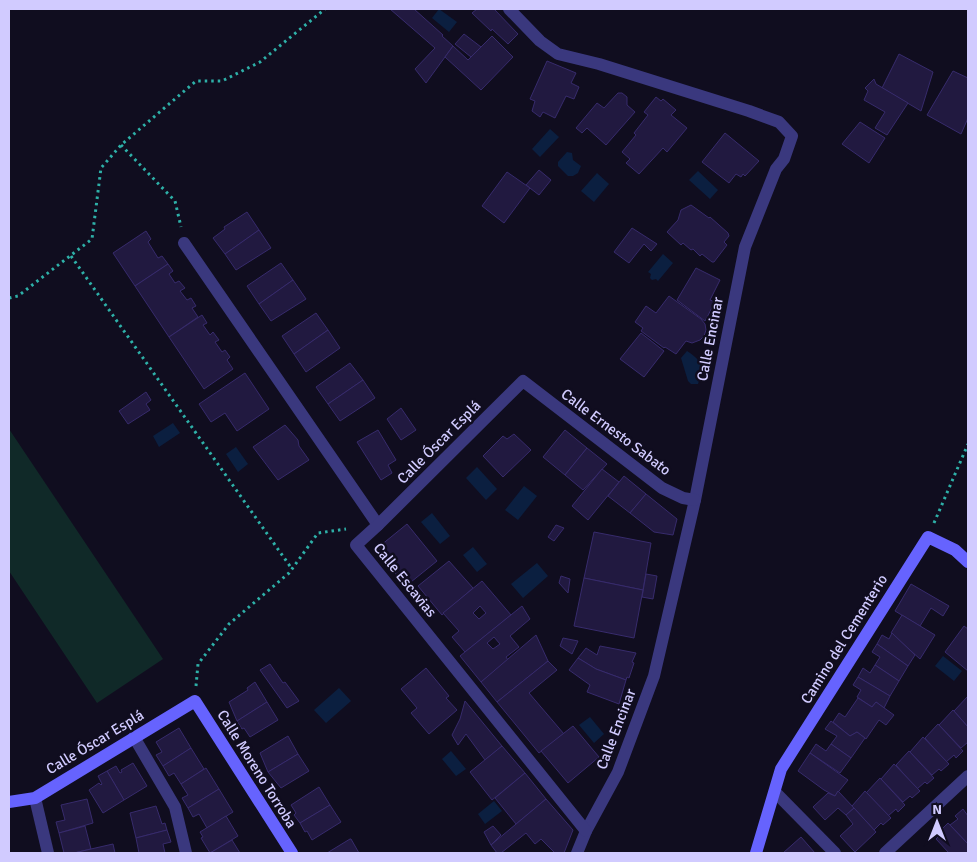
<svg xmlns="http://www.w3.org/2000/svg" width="977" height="862" font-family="Signika,sans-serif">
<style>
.green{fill:#102928}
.water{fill:#0b1f40}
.building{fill:#211940;stroke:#372b6c;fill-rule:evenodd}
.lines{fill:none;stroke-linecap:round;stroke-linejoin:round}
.path{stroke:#2eb0a8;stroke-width:3;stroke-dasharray:2.5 4;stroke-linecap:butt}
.street{stroke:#3a387e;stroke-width:12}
.secondary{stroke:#6663fe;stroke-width:12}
.labels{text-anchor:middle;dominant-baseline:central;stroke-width:5;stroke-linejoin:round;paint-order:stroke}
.street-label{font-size:15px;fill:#d1cbff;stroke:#100d1f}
</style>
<rect width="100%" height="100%" fill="#100d1f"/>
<polygon class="green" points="9,429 163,659 97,703 9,571"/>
<g class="water">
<polygon points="439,9 457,22 449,32 432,18"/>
<polygon points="550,129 559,137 540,157 532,149"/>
<polygon points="567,152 572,153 573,160 581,166 578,173 573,176 568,176 558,166 558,162"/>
<polygon points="698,171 718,190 710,199 689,180"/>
<polygon points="597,173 609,184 594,202 581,191"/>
<polygon points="663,254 673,263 658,281 656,279 652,280 650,278 651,274 648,272"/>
<path d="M687,351C702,361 704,366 698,384H691L688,381L681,358Z"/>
<polygon points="173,423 180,433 159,447 153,436"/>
<polygon points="236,447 248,464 238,472 226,454"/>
<polygon points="477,467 497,489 486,500 466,478"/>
<polygon points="524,486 537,496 518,520 505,510"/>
<polygon points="432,513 450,536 440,544 421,522"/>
<polygon points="473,547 487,564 477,572 463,555"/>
<polygon points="537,563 548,576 523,598 511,584"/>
<polygon points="943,656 962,671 954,681 935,666"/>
<polygon points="339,688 351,701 326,723 314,710"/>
<polygon points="590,717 604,734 594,743 579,725"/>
<polygon points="451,751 466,769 456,776 442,759"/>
<polygon points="494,801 502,811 485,824 478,814"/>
</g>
<g class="building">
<polygon points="390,9 414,9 443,35 442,36 453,46 426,83 415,69 435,48"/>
<polygon points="477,9 494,9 518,34 508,44 492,29 491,31 472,13"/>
<polygon points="464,34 481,47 471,57 455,44"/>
<polygon points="492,36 513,57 481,90 445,57 453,46 468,60"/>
<polygon points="899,54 933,72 921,111 882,88"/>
<polygon points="547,61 576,73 571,83 579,87 574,99 566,96 555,118 543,112 540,117 532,111 535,101 530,99"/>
<polygon points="953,71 968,78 968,118 961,134 927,115"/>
<polygon points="874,79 876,84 908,103 887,135 875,128 885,112 864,100 868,91 865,88"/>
<polygon points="618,93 622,93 627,97 627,105 635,112 606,145 587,128 582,133 576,128 597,103 604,108"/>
<polygon points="656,97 661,101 663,99 676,110 671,115 687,128 667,152 663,148 639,174 626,163 630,159 622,152 636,135 634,133 648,115 644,112"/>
<polygon points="860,122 885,138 869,163 842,144"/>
<polygon points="725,133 759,161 745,176 743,174 741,177 736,174 729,183 702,162"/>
<polygon points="539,170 551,180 539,195 526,185"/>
<polygon points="507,172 530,188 504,223 482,206"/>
<polygon points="691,205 709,218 710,217 728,233 729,236 724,242 727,245 714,262 712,262 702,254 700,256 693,249 691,250 683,243 681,245 667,232 678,220 681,210"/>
<polygon points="247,212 259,230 225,254 213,238 225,229 224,227"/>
<polygon points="632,228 657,244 651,251 644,244 629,263 614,252"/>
<polygon points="259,230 271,248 236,270 225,254"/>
<polygon points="146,231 151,239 148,242 158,258 162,256 168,264 135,286 113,253"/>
<polygon points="281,263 293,280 259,304 247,286"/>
<polygon points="168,264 173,271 169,274 175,283 179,281 185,288 180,291 187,300 191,298 196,306 192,308 198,317 169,337 135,286"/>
<polygon points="696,268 720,280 710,300 715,302 705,321 677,300"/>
<polygon points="293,280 306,299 271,321 259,304"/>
<polygon points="669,296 701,319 705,324 706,330 704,336 700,340 692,343 686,341 676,354 665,347 664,348 641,331 643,328 635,322 646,306 656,313"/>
<polygon points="316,313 328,330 294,354 282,336"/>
<polygon points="202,315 207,323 203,325 210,335 213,332 219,340 215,342 222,352 225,350 230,357 227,360 233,369 204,389 169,337"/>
<polygon points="328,330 340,348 306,372 294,354"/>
<polygon points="641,333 664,351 644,377 620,359"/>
<polygon points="350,363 363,380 328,404 316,387"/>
<polygon points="245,373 269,409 237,431 225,413 211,422 199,404"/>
<polygon points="363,380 375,398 340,421 328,404"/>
<polygon points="146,392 151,400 146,404 150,410 128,424 119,411"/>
<polygon points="401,408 416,430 401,440 387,419"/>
<polygon points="285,425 298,440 299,446 309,460 278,480 253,447"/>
<polygon points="378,430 396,460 388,465 392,473 381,480 357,442"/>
<polygon points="565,430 587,448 565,475 543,457"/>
<polygon points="514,434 531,450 503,477 483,456 503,436 507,439"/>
<polygon points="587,448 607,464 583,490 565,475"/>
<polygon points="602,469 619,482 588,520 572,506"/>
<polygon points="624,476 646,494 630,513 608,496"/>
<polygon points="646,494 677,519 673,535 654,532 630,513"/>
<polygon points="407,524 437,561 406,586 375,550"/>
<polygon points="556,525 564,528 554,541 548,537"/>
<polygon points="594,532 651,543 643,590 584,578"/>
<polygon points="449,561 473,588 442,615 418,586"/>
<polygon points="646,574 657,576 653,599 642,597"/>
<polygon points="561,576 570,579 568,593 559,583"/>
<polygon points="584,578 643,590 634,638 574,626"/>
<path d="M482,581L511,615L465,652L452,637L459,631L443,613ZM480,606L486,613L479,619L473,613Z"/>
<polygon points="911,584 949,606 943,616 931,608 920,626 895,611"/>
<path d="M522,606L530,619L510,636L519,647L506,657L508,660L481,682L460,656ZM494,637L500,644L493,649L487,643Z"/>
<polygon points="902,615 935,635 920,659 891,633"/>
<polygon points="964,626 968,629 968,671 945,652"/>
<polygon points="892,633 915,655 908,666 877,644 882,635 889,639"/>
<polygon points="536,635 548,661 497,702 481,682"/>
<polygon points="563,638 578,641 572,654 560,646"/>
<polygon points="877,644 908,666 899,681 875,665 880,657 872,652"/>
<polygon points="600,646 636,653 632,662 634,663 629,678 627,677 626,680 596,669 578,658 586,648 597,655"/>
<polygon points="578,658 596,669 626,680 619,704 587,692 590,685 569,670"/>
<polygon points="548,661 557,670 529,693 564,734 539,753 497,702"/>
<polygon points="270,664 283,683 285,682 299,701 287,708 260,670"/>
<polygon points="875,665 899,681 890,696 858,677 863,668 870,673"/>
<polygon points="426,668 449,696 446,698 457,710 429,734 411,713 417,708 401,689"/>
<polygon points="858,677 890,696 884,708 876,702 872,707 857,697 861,690 853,685"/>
<polygon points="255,682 267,702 237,721 229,702 248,690 247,688"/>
<polygon points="968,696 968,727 954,711"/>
<polygon points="858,698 872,707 876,702 894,715 886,725 879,720 866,739 857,732 850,736 833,722 839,713 845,717"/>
<polygon points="465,701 502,746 485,760 466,734 458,745 452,735 460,719"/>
<polygon points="267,702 278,720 250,737 244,728 242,729 237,721"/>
<polygon points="953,710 968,727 968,742 961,748 939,725"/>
<polygon points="831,721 850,736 857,732 865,738 851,758 831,744 837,736 825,729"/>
<polygon points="938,724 963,751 956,758 954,755 946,762 925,738"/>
<polygon points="573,726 599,757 568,783 541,751"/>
<polygon points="179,728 191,748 163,766 156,755 162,752 156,742"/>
<polygon points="288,736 298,754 268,772 260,753"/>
<polygon points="923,737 949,764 941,771 939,769 932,775 910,752"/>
<polygon points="816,744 826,751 831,744 851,758 840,773 810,753"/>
<polygon points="502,746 525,773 492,800 470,772"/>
<polygon points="191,748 204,769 181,784 174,773 169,776 163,766"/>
<polygon points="909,751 934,778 927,784 925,782 917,789 896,765"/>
<polygon points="810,753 848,780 835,796 824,790 798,771"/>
<polygon points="298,754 309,771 281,788 268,772"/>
<polygon points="133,763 147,786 124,800 107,771 116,766 120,773 122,772 121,770"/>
<polygon points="894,764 920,791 912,798 910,796 903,802 881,779"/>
<polygon points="206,768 219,789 188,808 182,798 188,795 181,784"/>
<polygon points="107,771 124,800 103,813 89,790 99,783 101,785 102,784 98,776"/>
<polygon points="525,773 546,799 516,824 495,798"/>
<polygon points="880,778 905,805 898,812 896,809 888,816 866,793"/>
<polygon points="319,787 330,805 300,823 294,815 296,813 291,805"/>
<polygon points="219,789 233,812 207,828 199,814 193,817 188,808"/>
<polygon points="838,791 854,808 846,815 838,808 825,820 813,807 828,793 835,796"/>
<polygon points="865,791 891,818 883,825 881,823 874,830 852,806"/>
<polygon points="87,799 93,823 59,833 56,822 65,820 61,805"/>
<polygon points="546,799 573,830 564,853 555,853 541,839 535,844 526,833 501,853 497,853 491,845"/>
<polygon points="330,805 341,822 312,840 307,831 305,832 300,823"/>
<polygon points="156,806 162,824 165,823 167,830 136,838 130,813"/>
<polygon points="854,808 876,832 855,852 840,836 853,824 846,815"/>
<polygon points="963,809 968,816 968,844 950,825 958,819 955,816"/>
<polygon points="226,816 238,836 210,853 201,838 203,837 200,832"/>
<polygon points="948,823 968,844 968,853 949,853 936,839 943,832 941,830"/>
<polygon points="85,826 91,849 74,853 64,853 59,833"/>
<polygon points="493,826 501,835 491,845 484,832"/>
<polygon points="167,830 171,842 163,844 165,853 139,853 136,838"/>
<polygon points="801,837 815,853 783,853"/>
<polygon points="351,839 359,853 327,853 350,839"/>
<polygon points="232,840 240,853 209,853 210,853"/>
<polygon points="113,844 115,853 74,853 91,849"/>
</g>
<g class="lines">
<g class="path">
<polyline points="121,145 175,201 181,227"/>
<polyline points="71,256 292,569"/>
<polyline points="9,298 18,296 92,239 101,168 121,145 196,81 222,81 260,62 325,9"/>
<polyline points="934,523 968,444"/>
<polyline points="196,686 198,664 229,624 289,573 318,533 346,529"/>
</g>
<g class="street">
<polyline points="509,9 540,41 558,54 599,64 749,111 779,122 792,136 784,159 776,169 745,247 695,500 654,676 618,772 586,831 577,853"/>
<polyline points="184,243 378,525"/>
<polyline points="134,737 175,807 186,853"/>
<polyline points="775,792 835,853"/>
<polyline points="35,798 48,853"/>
<polyline points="586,831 356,545 378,525 523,381 662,488 683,498 695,500"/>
<polyline points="885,853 968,776"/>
</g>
<g class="secondary">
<polyline points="9,802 35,798 195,701 292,853"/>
<polyline points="756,853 781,769 928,537 955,550 968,562"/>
</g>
</g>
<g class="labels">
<g class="street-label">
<text transform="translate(710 339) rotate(-79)">Calle Encinar</text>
<text transform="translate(616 432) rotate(37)">Calle Ernesto Sabato</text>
<text transform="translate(439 442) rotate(-45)">Calle Óscar Esplá</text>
<text transform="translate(405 580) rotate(51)">Calle Escavias</text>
<text transform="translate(844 639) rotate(-58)">Camino del Cementerio</text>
<text transform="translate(616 729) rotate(-69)">Calle Encinar</text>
<text transform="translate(95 742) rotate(-31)">Calle Óscar Esplá</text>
<text transform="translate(257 769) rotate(58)">Calle Moreno Torroba</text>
</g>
</g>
<rect width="977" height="862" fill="none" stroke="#d1cbff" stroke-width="20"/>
<g transform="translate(937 822)" stroke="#100d1f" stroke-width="4" paint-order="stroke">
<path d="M0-4L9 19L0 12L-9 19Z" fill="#d1cbff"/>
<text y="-8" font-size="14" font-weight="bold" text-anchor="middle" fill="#d1cbff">N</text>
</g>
</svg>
